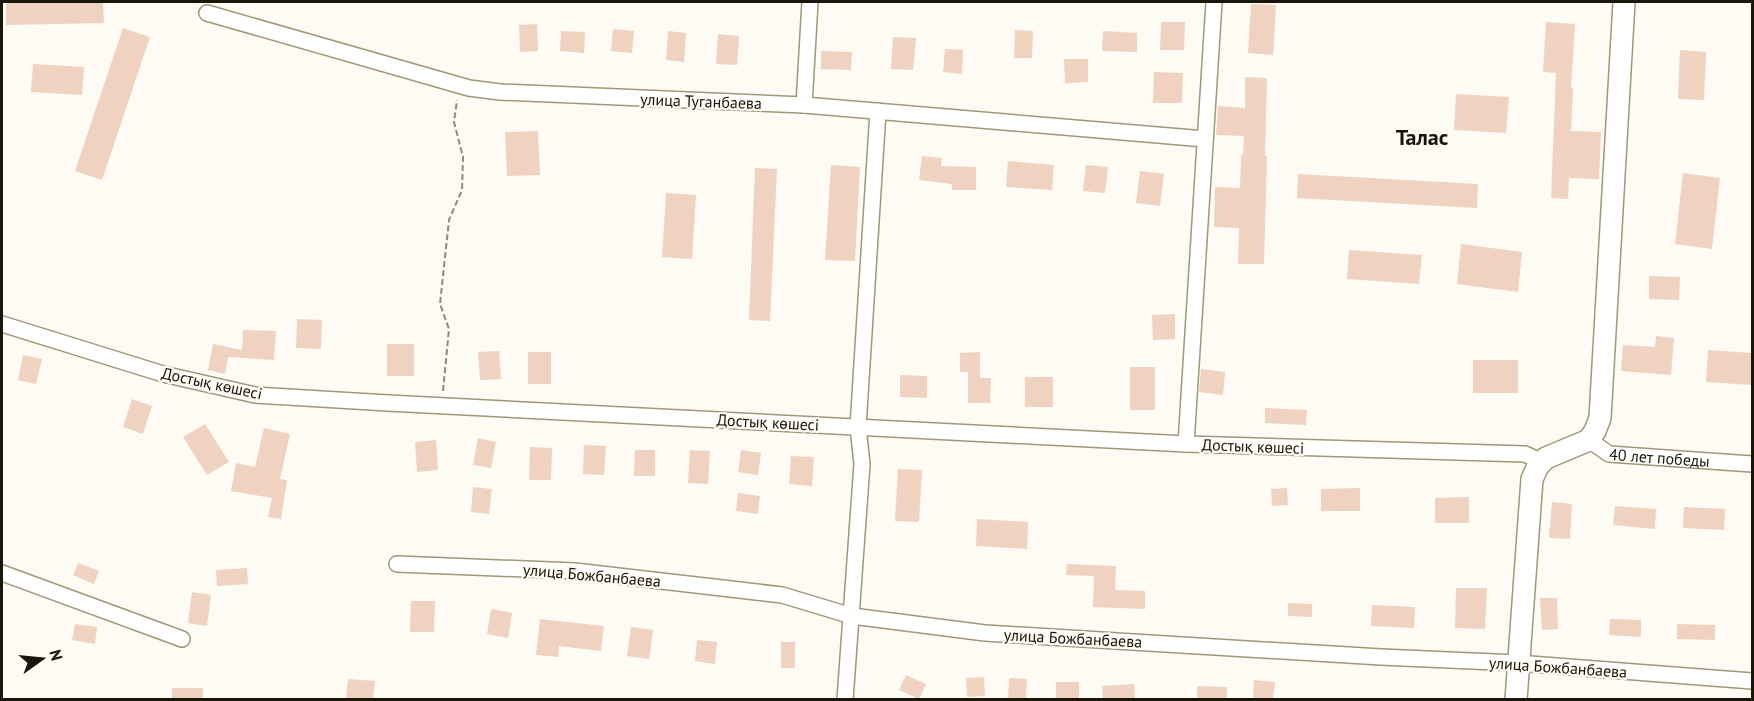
<svg xmlns="http://www.w3.org/2000/svg" width="1754" height="701" font-family="'PT Sans',sans-serif">
<style>
.building{fill:#efd2bf}
.lines{fill:none;stroke-linecap:round;stroke-linejoin:round}
.street-casing{stroke:#a19776;stroke-width:18}
.secondary-casing{stroke:#a19776;stroke-width:24}
.path{stroke:#8d8a80;stroke-width:2;stroke-dasharray:6 3;stroke-linecap:butt}
.street{stroke:#fff;stroke-width:15}
.secondary{stroke:#fff;stroke-width:21}
.labels{text-anchor:middle;dominant-baseline:central;stroke-width:4.5;stroke-linejoin:round;paint-order:stroke}
.street-label{font-size:16px;fill:#191509;stroke:#fdfbf4}
.district-label{font-size:22px;font-weight:bold;fill:#191509;stroke:#fdfbf4}
</style>
<rect width="100%" height="100%" fill="#fdfbf4"/>
<g class="building">
<polygon points="6,2 103,2 104,23 6,25"/>
<polygon points="1251,4 1276,5 1273,55 1248,53"/>
<polygon points="1161,22 1185,22 1184,50 1160,50"/>
<polygon points="1546,22 1575,24 1571,88 1573,88 1571,131 1601,132 1599,179 1569,178 1568,199 1551,198 1556,73 1543,72"/>
<polygon points="537,24 538,51 520,52 519,25"/>
<polygon points="123,28 150,37 102,180 75,171"/>
<polygon points="613,29 634,31 632,53 611,51"/>
<polygon points="1015,30 1033,31 1032,58 1014,58"/>
<polygon points="561,31 585,32 584,53 560,51"/>
<polygon points="668,31 686,33 684,62 666,60"/>
<polygon points="1103,31 1137,33 1137,52 1102,51"/>
<polygon points="718,34 739,36 737,65 716,64"/>
<polygon points="893,37 916,38 913,70 891,69"/>
<polygon points="945,49 963,50 962,74 943,72"/>
<polygon points="1680,50 1706,52 1704,100 1678,99"/>
<polygon points="821,51 852,52 851,70 821,69"/>
<polygon points="1064,59 1088,59 1088,82 1065,83"/>
<polygon points="33,64 84,67 82,95 31,92"/>
<polygon points="1154,72 1183,73 1182,103 1153,103"/>
<polygon points="1245,77 1267,78 1265,156 1267,156 1264,264 1238,264 1239,228 1214,227 1215,187 1240,188 1241,155 1243,155 1244,136 1216,135 1218,106 1245,108"/>
<polygon points="1456,94 1509,97 1506,133 1454,130"/>
<polygon points="538,131 540,175 507,176 505,132"/>
<polygon points="922,156 942,158 941,166 976,167 976,190 952,190 952,184 919,180"/>
<polygon points="1008,161 1054,165 1052,190 1006,187"/>
<polygon points="831,165 860,167 855,261 825,260"/>
<polygon points="1086,165 1108,167 1105,193 1083,191"/>
<polygon points="755,168 777,169 770,321 749,320"/>
<polygon points="1140,171 1164,174 1160,206 1136,203"/>
<polygon points="1683,173 1720,178 1712,249 1675,244"/>
<polygon points="1298,174 1478,184 1477,208 1297,198"/>
<polygon points="666,193 696,195 692,259 662,257"/>
<polygon points="1461,244 1522,252 1518,292 1457,284"/>
<polygon points="1349,250 1422,255 1419,284 1347,279"/>
<polygon points="1649,276 1680,277 1679,300 1649,299"/>
<polygon points="1175,314 1175,339 1153,340 1152,315"/>
<polygon points="297,319 322,320 321,349 296,348"/>
<polygon points="243,330 276,331 274,360 228,357 225,374 208,370 213,344 242,350"/>
<polygon points="1656,336 1674,338 1671,375 1621,371 1623,345 1655,347"/>
<rect x="387" y="344" width="27" height="32"/>
<polygon points="1708,350 1752,353 1752,385 1706,382"/>
<polygon points="499,351 501,379 480,380 478,352"/>
<rect x="528" y="352" width="23" height="32"/>
<polygon points="980,352 980,378 991,378 990,403 968,403 968,372 960,372 960,353"/>
<polygon points="23,355 42,359 36,384 18,380"/>
<rect x="1473" y="360" width="45" height="33"/>
<rect x="1130" y="367" width="25" height="43"/>
<polygon points="1201,369 1225,372 1223,395 1199,392"/>
<polygon points="900,375 927,376 927,398 900,397"/>
<rect x="1025" y="377" width="28" height="30"/>
<polygon points="132,399 152,406 143,434 123,427"/>
<polygon points="1265,408 1307,410 1306,425 1265,423"/>
<polygon points="205,424 229,462 207,475 183,437"/>
<polygon points="264,428 290,434 280,479 287,480 281,519 268,517 272,498 231,491 236,463 255,467"/>
<polygon points="478,438 496,442 491,468 473,465"/>
<polygon points="436,440 438,470 417,472 415,442"/>
<polygon points="584,445 606,446 604,475 583,474"/>
<polygon points="530,447 552,448 551,480 529,480"/>
<polygon points="635,450 655,450 655,476 634,476"/>
<polygon points="690,450 710,451 708,484 688,483"/>
<polygon points="741,450 761,453 758,475 738,472"/>
<polygon points="791,456 814,457 812,486 789,484"/>
<polygon points="898,469 922,470 919,522 895,521"/>
<polygon points="473,487 492,489 489,514 471,512"/>
<polygon points="1287,488 1288,505 1272,506 1271,489"/>
<polygon points="1360,488 1360,511 1321,511 1321,489"/>
<polygon points="738,493 760,496 758,514 736,511"/>
<polygon points="1469,497 1469,523 1435,523 1435,498"/>
<polygon points="1552,502 1572,504 1570,539 1549,538"/>
<polygon points="1615,506 1656,509 1655,529 1613,525"/>
<polygon points="1684,507 1725,509 1724,530 1683,528"/>
<polygon points="977,519 1028,522 1027,549 976,546"/>
<polygon points="78,563 99,571 94,584 73,575"/>
<polygon points="1067,564 1116,566 1115,590 1145,591 1145,609 1093,607 1094,576 1066,575"/>
<polygon points="247,568 248,584 217,586 216,570"/>
<polygon points="1456,588 1487,588 1485,629 1455,628"/>
<polygon points="192,592 211,595 207,626 188,623"/>
<polygon points="1540,598 1557,598 1558,629 1542,630"/>
<polygon points="411,601 435,601 434,632 410,632"/>
<polygon points="1288,603 1312,604 1312,617 1288,616"/>
<polygon points="1372,605 1415,607 1414,628 1371,626"/>
<polygon points="491,609 512,613 508,638 487,634"/>
<polygon points="540,619 604,626 601,651 559,646 558,657 536,655"/>
<polygon points="1610,619 1641,620 1641,637 1609,635"/>
<polygon points="75,624 97,627 95,644 72,640"/>
<polygon points="1677,624 1715,625 1715,640 1677,639"/>
<polygon points="631,627 653,630 649,659 627,656"/>
<polygon points="697,640 717,642 715,664 695,661"/>
<rect x="781" y="642" width="14" height="26"/>
<polygon points="906,675 926,684 919,699 899,690"/>
<polygon points="984,677 985,696 967,697 966,678"/>
<polygon points="1009,678 1027,679 1026,699 1008,699"/>
<polygon points="348,679 375,681 373,699 346,699"/>
<polygon points="1254,680 1275,682 1273,699 1253,699"/>
<rect x="1056" y="682" width="23" height="17"/>
<polygon points="1134,684 1135,699 1103,699 1102,686"/>
<polygon points="1197,686 1227,687 1227,699 1197,699"/>
<rect x="172" y="688" width="31" height="11"/>
</g>
<g class="lines">
<g class="street-casing">
<g id="street">
<polyline points="207,13 469,88 500,92 804,105 1205,139"/>
<polyline points="804,105 810,2"/>
<polyline points="2,324 163,374 255,395 388,403 1186,444 1525,454 1542,462"/>
<path id="s1" d="M1589,440L1609,454L1752,464"/>
<polyline points="1186,444 1214,2"/>
<polyline points="397,564 575,571 782,595 852,616 985,633 1381,657 1518,663 1752,681"/>
<polyline points="2,573 182,639"/>
<polyline points="845,700 862,464 858,427 878,111"/>
</g>
</g>
<g class="secondary-casing">
<polyline id="secondary" points="1516,700 1532,479 1538,466 1546,458 1589,440 1595,431 1600,418 1624,2"/>
</g>
<polyline class="path" points="443,391 449,329 440,304 449,220 462,190 463,157 454,122 457,100"/>
<use href="#street" class="street"/>
<use href="#secondary" class="secondary"/>
</g>
<g class="labels">
<g class="street-label">
<text transform="translate(701 101) rotate(2)">улица Туганбаева</text>
<text transform="translate(212 383) rotate(12)">Достық көшесі</text>
<text transform="translate(768 422) rotate(3)">Достық көшесі</text>
<text transform="translate(1253 446) rotate(2)">Достық көшесі</text>
<text stroke="none"><textPath href="#s1" startOffset="75">40 лет победы</textPath></text>
<text transform="translate(592 575) rotate(5)">улица Божбанбаева</text>
<text transform="translate(1073 638) rotate(3)">улица Божбанбаева</text>
<text transform="translate(1558 667) rotate(4)">улица Божбанбаева</text>
</g>
<g class="district-label">
<text x="1422" y="137">Талас</text>
</g>
</g>
<rect width="1754" height="701" fill="none" stroke="#191509" stroke-width="6"/>
<g transform="translate(42 659) rotate(75)" stroke="#fdfbf4" stroke-width="4.5" paint-order="stroke">
<path d="M0-4.5L10 22L0 15L-10 22Z" fill="#191509"/>
<text y="-9" font-size="16" font-weight="bold" text-anchor="middle" fill="#191509">N</text>
</g>
</svg>
